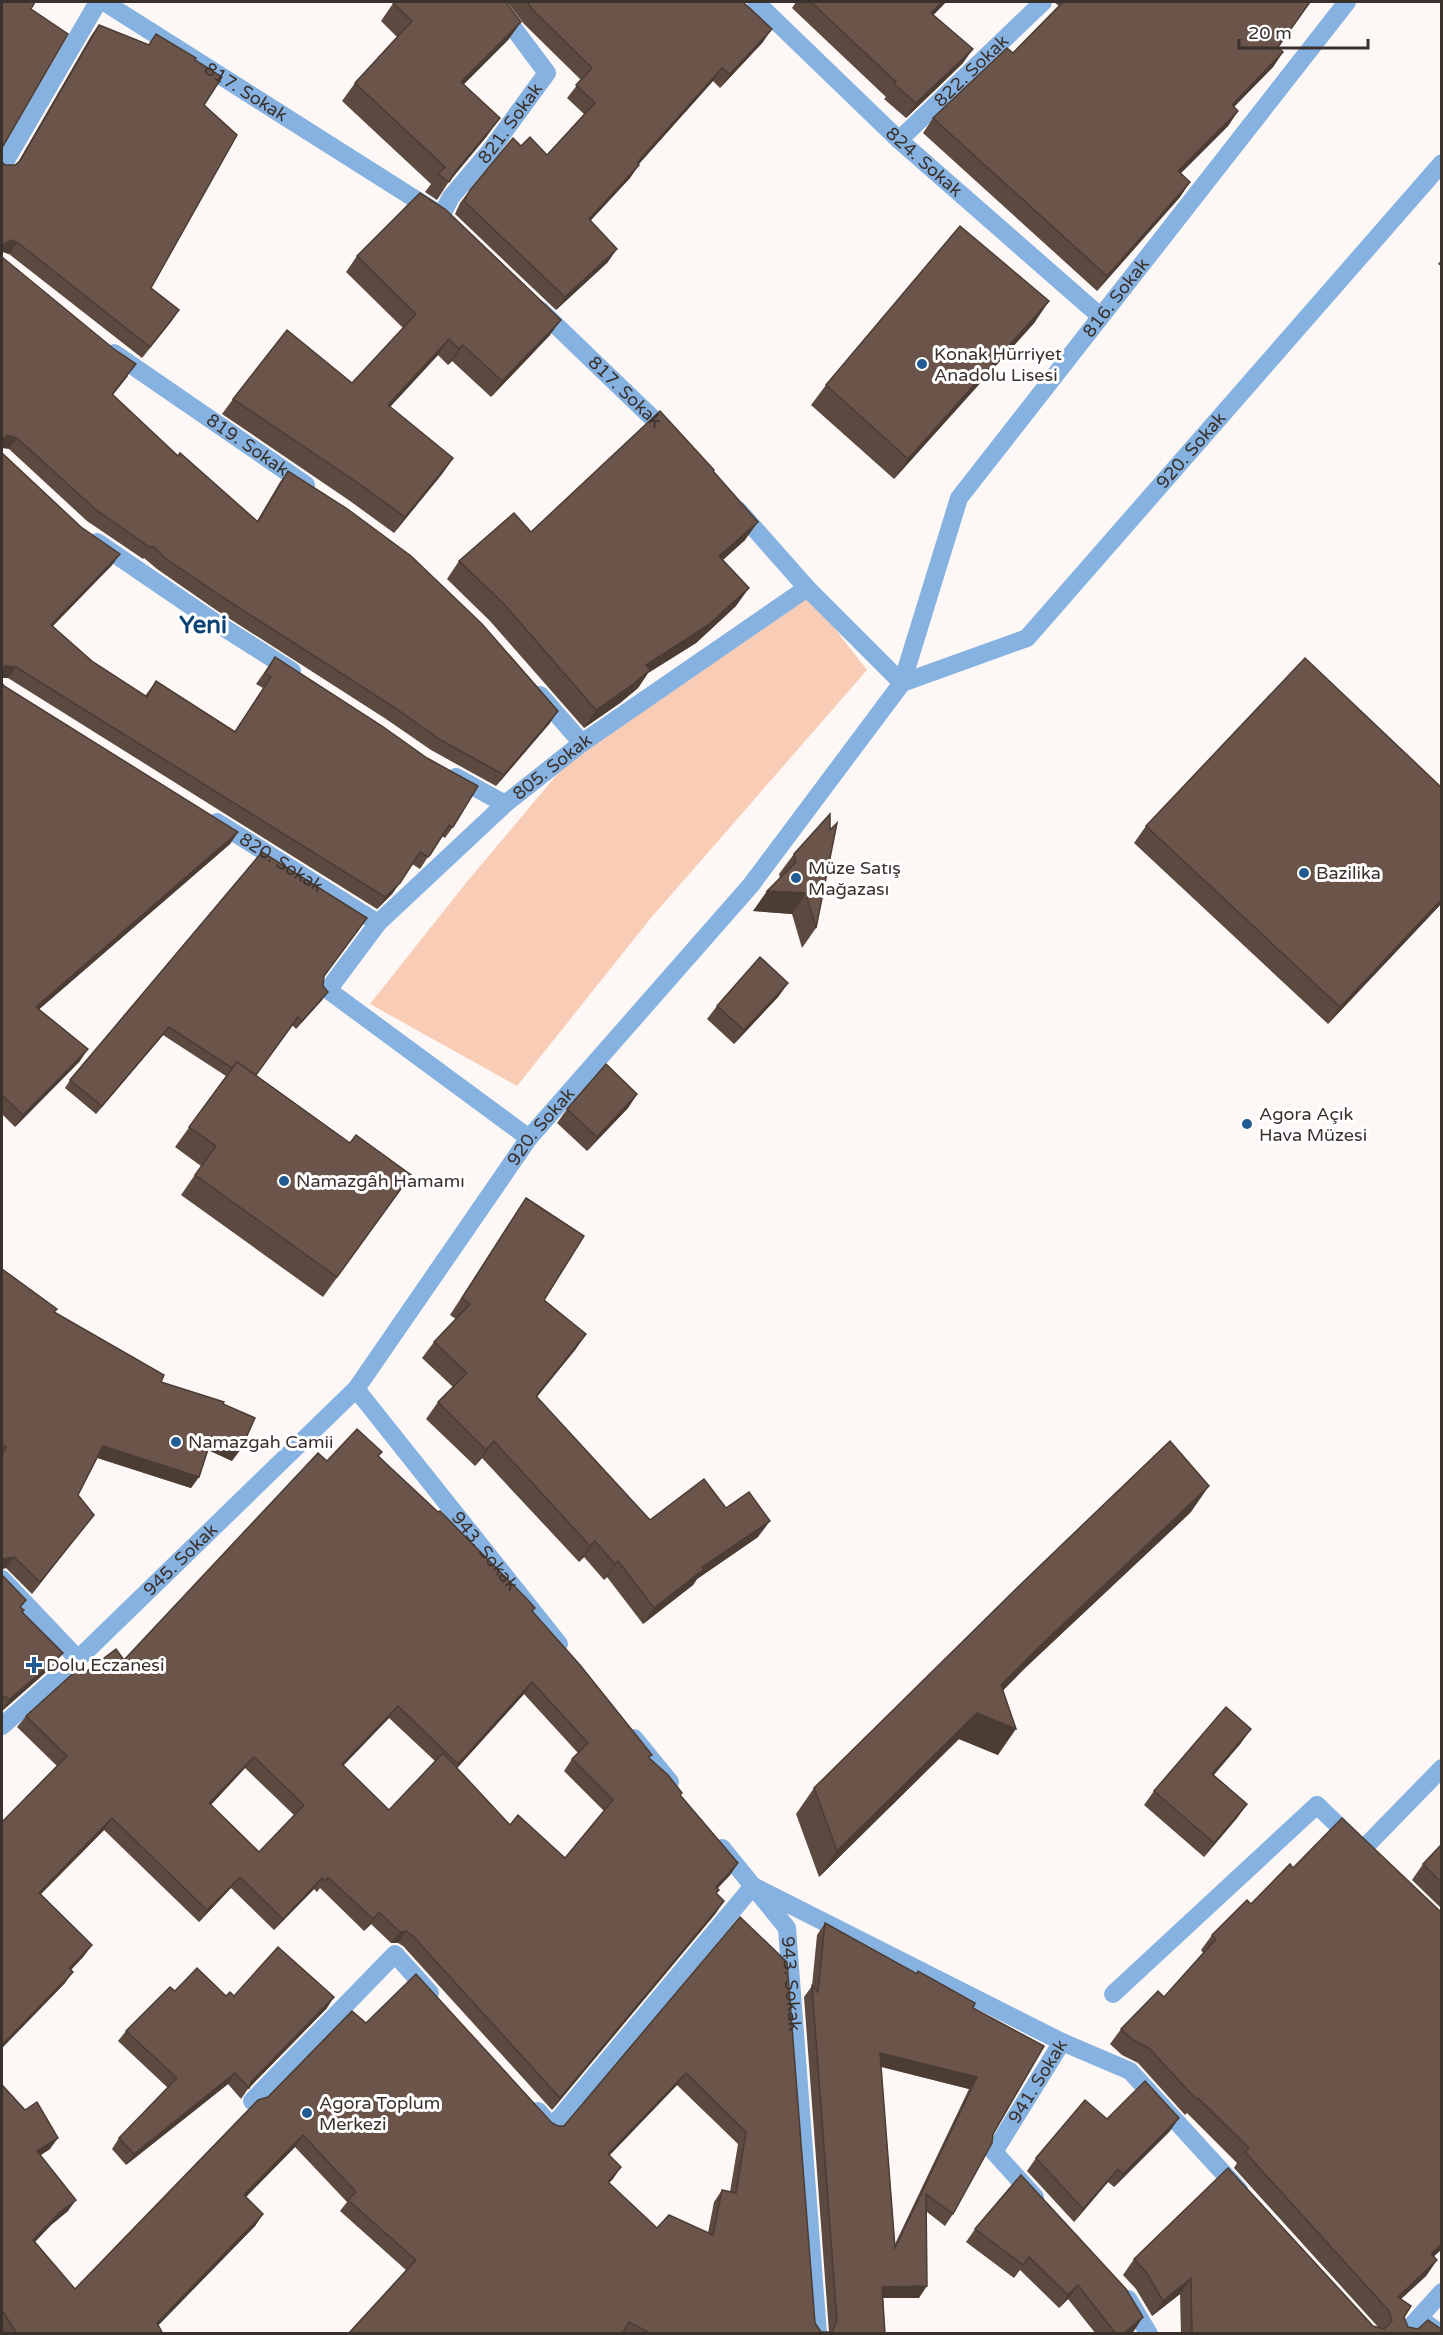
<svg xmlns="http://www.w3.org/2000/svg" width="1443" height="2335" font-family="'Varela Round',sans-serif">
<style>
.green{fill:#f9ccb5}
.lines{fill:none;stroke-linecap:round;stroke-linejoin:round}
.lane{stroke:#86b2e1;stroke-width:18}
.street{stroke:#86b2e1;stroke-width:18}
.wall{fill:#5c4940;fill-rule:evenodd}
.shaded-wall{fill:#4b3c34}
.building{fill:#6b554a;stroke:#4b3c34;stroke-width:1.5;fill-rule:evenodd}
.poi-dot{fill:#215b92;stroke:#fff;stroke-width:2}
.labels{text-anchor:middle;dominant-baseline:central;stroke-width:6;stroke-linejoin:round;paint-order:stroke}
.street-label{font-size:18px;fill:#3b312c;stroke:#fff}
.poi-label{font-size:18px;fill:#3b312c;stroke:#fff;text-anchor:start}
.district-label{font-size:24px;font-weight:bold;fill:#0a4273;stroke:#fff}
</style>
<rect width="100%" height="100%" fill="#fdf7f5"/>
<polygon class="green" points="807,593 867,670 650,919 517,1086 370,1004 466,883 570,759"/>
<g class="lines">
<g class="lane">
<polyline points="1363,1849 1442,1768"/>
<polyline points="1113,1994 1317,1805"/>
<polyline points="1404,2334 1442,2292"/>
</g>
<g class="street">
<path id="s1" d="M104,2L434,211"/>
<path id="s2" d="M756,2L899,140L1100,316"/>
<path id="s3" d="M899,140L1043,2"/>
<polyline points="2,167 98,2"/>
<path id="s4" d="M441,216L451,197L490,151L547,73L494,2"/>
<path id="s5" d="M540,310L669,434"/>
<path id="s6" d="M114,353L306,485"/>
<polyline points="97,542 210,619 292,671"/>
<path id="s7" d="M902,683L959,498L1347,2"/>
<path id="s8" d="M902,683L1027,638L1442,163"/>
<polyline points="540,695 582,743"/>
<path id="s9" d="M456,777L505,804L582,743L807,588"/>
<polyline points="505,804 378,923 328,990 529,1138"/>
<path id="s10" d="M217,822L378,923"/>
<path id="s11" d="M356,1389L559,1644"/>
<polyline points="2,1579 78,1659"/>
<path id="s12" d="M2,1726L78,1659L356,1389L529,1138L751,885L902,683L807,588L738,510"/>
<polyline points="634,1738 670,1782"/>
<polyline points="1317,1805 1353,1840"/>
<path id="s13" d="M722,1848L787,1928L818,2334"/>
<polyline points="252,2101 395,1954 430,1993"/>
<polyline points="538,2111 552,2127 753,1886 1062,2042 1130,2071 1239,2190"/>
<path id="s14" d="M1035,2197L994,2152L1062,2042"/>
<polyline points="1128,2299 1149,2334"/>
<polyline points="1419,2318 1441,2334"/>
</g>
</g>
<g class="wall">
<polygon points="394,2 521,22 508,40 464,84 487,136 450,180 437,200 425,192 431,184 342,101 355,83 397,37 381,21"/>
<polygon points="507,2 743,2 763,42 720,88 713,81 639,164 630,178 591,220 608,262 556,310 455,214 460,203 470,190 521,146 547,155 584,114 567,98 581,80 524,24"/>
<polygon points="796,2 946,2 933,15 963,63 906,118 884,99 886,97 792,8"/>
<polygon points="1054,2 1310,2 1278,47 1283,52 1273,67 1234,107 1238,111 1228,126 1181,173 1190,182 1180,197 1097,291 923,133 933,118 1013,53 1059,6"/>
<polygon points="99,25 148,45 156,34 195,60 204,105 151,288 179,310 142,358 9,254 3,252 5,165 15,165 17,164 91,36"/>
<polygon points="357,256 550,335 491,397 452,361 448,365 438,355 390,407 453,458 442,474 394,533 350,501 222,414 233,399 352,383 403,328 346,272"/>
<polygon points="2,257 128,376 113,395 178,456 257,521 280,482 288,471 550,723 496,786 431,750 386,719 216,610 157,569 144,558 143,559 87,521 9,449"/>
<polygon points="1442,259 1442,267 1438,264"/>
<polygon points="1035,322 894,479 811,405 826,385"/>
<polygon points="2,453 81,527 120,554 112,565 53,626 93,662 145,696 156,681 235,731 263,688 256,684 275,657 453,827 445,838 442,836 420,869 412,864 392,894 377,909 8,678 2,678"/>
<polygon points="713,471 745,540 723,560 736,606 696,643 648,673 638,688 620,703 584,728 490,621 447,579 459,561"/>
<polygon points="2,683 4,686 238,832 230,844 39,1009 80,1061 15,1127 2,1114"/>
<polygon points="1442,788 1442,903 1328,1024 1134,843 1146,826"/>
<polygon points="262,852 324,976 322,1000 296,1029 292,1025 256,1075 350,1143 411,1175 323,1297 181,1195 201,1166 175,1147 226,1076 163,1035 96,1114 65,1088 70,1080"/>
<polygon points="794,854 816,928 802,948 792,914 753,911 780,878 779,874"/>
<polygon points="788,983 778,997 734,1044 707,1019 717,1006"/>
<polygon points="637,1094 628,1108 587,1151 557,1123 567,1109"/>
<polygon points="526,1198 544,1300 586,1334 575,1350 537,1397 650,1520 726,1508 758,1537 697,1579 693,1585 643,1624 607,1577 604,1580 584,1557 579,1562 482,1458 475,1466 426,1419 438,1402 453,1387 422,1358 434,1342 456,1319 450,1315"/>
<polygon points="2,1269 54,1312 161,1382 223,1404 232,1461 208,1450 199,1477 191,1488 97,1458 78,1495 85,1526 32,1594 6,1568 2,1569"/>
<path d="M379,1456L532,1612L649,1758L738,1863L730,1875L717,1888L719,1890L716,1894V1913L552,2110L403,1946L398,1943H391L371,1924L364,1931L320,1888L317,1892L314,1889L274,1930L231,1888L199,1922L104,1830L41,1894L92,1945L83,1957L71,1970L65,1983L2,2048L57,1766L17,1727L26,1716L83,1674L124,1660L327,1461ZM524,1694L578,1753L572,1759L564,1771L604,1811L565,1858L510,1825L457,1768ZM389,1718L435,1761L389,1810L343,1766ZM245,1768L295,1816L259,1852L211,1805Z"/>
<polygon points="1191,1512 1024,1669 1003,1690 998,1755 959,1739 819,1877 796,1814 814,1788"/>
<polygon points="2,1573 2,1575 26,1600 21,1607 23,1612 54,1665 2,1711"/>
<polygon points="1241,1743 1214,1775 1247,1804 1237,1818 1204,1857 1144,1805 1154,1791"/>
<polygon points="1442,1844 1442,1909 1412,1880 1423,1864"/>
<polygon points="1293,1868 1442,1913 1442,2249 1434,2256 1437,2260 1426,2276 1401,2299 1404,2317 1408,2327 1442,2334 1181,2334 1180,2294 1152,2316 1136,2289 1123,2275 1134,2259 1379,2328 1234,2168 1237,2163 1187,2113 1185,2115 1138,2063 1122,2055 1110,2044 1121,2029 1164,1997 1203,1953 1201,1950 1212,1935 1251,1904"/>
<path d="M740,1917L815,2323L821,2332H829L804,1997L812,1986L817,1935L825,1923L916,1974L918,1971L973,2008L993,2134L953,2214L945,2226L927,2212L919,2298H883L885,2334H348L406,2270L340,2211L347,2202L295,2147L246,2197L263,2214L255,2226L158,2325L163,2334H2V2085L50,2149L41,2155L68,2211L51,2225L35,2242L75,2289L268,2097L366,2023L558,2126H564ZM881,2067L969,2089L895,2244ZM677,2085L738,2144L730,2192L722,2190L714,2202L708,2233L657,2228L609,2183L621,2167L609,2156Z"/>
<polygon points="175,1991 234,1996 327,2008 248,2089 241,2099 228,2084 126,2165 112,2149 119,2138 168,2088 118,2041 126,2031"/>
<polygon points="1170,2131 1114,2187 1108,2182 1074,2222 1027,2171 1036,2158"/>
<polygon points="1021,2175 1134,2331 1130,2334 1096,2334 1068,2299 1059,2308 1020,2270 1014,2278 966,2242 975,2229"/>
</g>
<g class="shaded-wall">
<polygon points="942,2 946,2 921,28 931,13"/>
<polygon points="521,22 508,40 448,100 461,82"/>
<polygon points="772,29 763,42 720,88 730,74"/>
<polygon points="973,49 963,63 906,118 916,103"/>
<polygon points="1283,52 1273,67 1221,120 1232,105"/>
<polygon points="722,68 713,81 628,176 637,163"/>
<polygon points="1238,111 1228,126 1168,186 1178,171"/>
<polygon points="500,118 487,136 449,182 455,172"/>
<polygon points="639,165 630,178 580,232 589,219"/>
<polygon points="1190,182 1180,197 1097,291 1107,276"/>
<polygon points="11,240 17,242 9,254 3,252 2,252 2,244"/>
<polygon points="617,249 608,262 556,310 565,297"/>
<polygon points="1049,301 1035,322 894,479 908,459"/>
<polygon points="179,310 171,322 142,358 150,347"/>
<polygon points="561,320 550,335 491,397 502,381"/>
<polygon points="449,339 438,355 377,421 388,405"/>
<polygon points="463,345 452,361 448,365 459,349"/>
<polygon points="7,435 17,438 9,449 2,448 2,439"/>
<polygon points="453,458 442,474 394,533 405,517"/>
<polygon points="758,522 745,540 707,574 719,556"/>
<polygon points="120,554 112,565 43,636 51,625"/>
<polygon points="749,588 736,606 696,643 648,673 638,688 620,703 584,728 596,710 646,665"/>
<polygon points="5,666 16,667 8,678 2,678 2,670"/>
<polygon points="558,711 550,723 496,786 504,775"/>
<polygon points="238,832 230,844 28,1019 36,1007"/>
<polygon points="400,883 392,894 377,909 385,897"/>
<polygon points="767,891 806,893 792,914 753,911"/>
<polygon points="1442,899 1442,903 1328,1024 1340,1007"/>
<polygon points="788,983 778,997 734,1044 744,1030"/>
<polygon points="328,992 322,1000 296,1029 302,1021"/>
<polygon points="169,1027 163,1035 96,1114 102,1106"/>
<polygon points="88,1049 80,1061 15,1127 23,1115"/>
<polygon points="637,1094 628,1108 587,1151 597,1137"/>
<polygon points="586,1334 575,1350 524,1412 536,1396"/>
<polygon points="212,1437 241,1449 232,1461 204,1448"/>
<polygon points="494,1441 482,1458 475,1466 486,1450"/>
<polygon points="103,1446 199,1477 191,1488 95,1457"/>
<polygon points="1209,1486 1191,1512 1024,1669 983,1711 1001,1685 1042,1644"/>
<polygon points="94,1515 85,1526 32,1594 40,1582"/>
<polygon points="770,1521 758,1537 697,1579 693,1585 643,1624 654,1608 702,1567"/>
<polygon points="595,1541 584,1557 579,1562 590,1546"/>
<polygon points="14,1557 6,1568 2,1569 2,1561 3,1559"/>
<polygon points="618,1561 607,1577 604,1580 615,1564"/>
<polygon points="63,1653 54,1665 2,1711 9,1700"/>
<polygon points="532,1682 524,1694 450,1776 458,1764"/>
<polygon points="398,1706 389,1718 333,1776 342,1764"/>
<polygon points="977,1713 1016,1729 998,1755 959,1739 819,1877 837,1851"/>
<polygon points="1251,1729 1241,1743 1202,1788 1212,1774"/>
<polygon points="254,1757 245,1768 201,1815 209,1803"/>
<polygon points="1247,1804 1237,1818 1204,1857 1214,1843"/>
<polygon points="112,1818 104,1830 31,1904 39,1893"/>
<polygon points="738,1863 730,1875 708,1899 716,1887"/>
<polygon points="240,1877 231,1888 199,1922 207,1910"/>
<polygon points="322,1878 314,1889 274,1930 283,1919"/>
<polygon points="724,1901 716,1913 552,2110 560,2098"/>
<polygon points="379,1912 371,1924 364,1931 373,1919"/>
<polygon points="406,1931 398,1943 391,1943 400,1932"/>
<polygon points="92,1945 83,1957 61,1980 69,1968"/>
<polygon points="73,1972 65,1983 2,2048 2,2045"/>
<polygon points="334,1997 327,2008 248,2089 251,2082"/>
<polygon points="880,2053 977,2077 969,2089 872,2064"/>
<polygon points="235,2073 228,2084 126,2165 134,2154"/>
<polygon points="686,2073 677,2085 599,2166 608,2154"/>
<polygon points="1179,2118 1170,2131 1114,2187 1123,2174"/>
<polygon points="303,2135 295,2147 236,2207 244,2195"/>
<polygon points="58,2138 50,2149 29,2162 37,2151"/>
<polygon points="621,2167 613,2179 599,2193 608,2182"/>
<polygon points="1118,2169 1108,2182 1074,2222 1083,2209"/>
<polygon points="76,2200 68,2211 51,2225 25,2252 33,2240 59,2213"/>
<polygon points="263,2214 255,2226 150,2334 157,2323"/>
<polygon points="1442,2244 1442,2249 1420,2269 1431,2254"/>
<polygon points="1437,2260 1426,2276 1389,2310 1398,2297"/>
<polygon points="1191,2278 1180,2294 1152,2316 1163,2301"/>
<polygon points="1078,2285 1068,2299 1059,2308 1068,2295"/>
<polygon points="927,2286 919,2298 874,2298 882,2287"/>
<polygon points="1143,2317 1134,2331 1130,2334 1123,2334"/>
</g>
<g class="building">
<polygon points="2,2 35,2 31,9 68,34 2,148"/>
<polygon points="394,2 506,2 521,22 461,82 500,118 455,172 449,182 438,174 445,167 355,83 412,21 393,3"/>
<polygon points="527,2 743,2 772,29 730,74 722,68 637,163 639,165 589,219 617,249 565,297 464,201 470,190 513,138 521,146 530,137 547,155 595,103 576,85 592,68 533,10"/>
<polygon points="811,2 942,2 931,13 973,49 916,103 894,84 896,82"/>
<polygon points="1063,2 1310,2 1278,47 1283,52 1232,105 1238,111 1178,171 1190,182 1107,276 933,118 1007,48 1013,53"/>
<polygon points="99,25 149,45 156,34 196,58 195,60 222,77 204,105 237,135 151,288 179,310 150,347 17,242 11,240 2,245 2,162 5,165 15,165 20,161"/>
<polygon points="420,193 445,209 561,320 502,381 463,345 459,349 449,339 388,405 453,458 405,517 361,485 233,399 287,330 352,383 416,314 357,256"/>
<polygon points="960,226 1049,301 908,459 826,385"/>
<polygon points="2,257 114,349 136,364 112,394 178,456 180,453 258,522 288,471 346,508 411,556 482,624 558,711 504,775 439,739 394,707 224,598 165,558 153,546 151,548 95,509 17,438 7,435 2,440"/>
<polygon points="660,411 714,470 713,471 758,522 719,556 749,588 708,625 646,665 650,670 632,685 596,710 503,603 459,561 514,513 531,532"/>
<polygon points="2,453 81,527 120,554 51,625 93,662 147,697 156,681 235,732 271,677 265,673 275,657 382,726 427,758 478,786 453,827 449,825 430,855 428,857 420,852 400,883 385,897 16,667 5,666 2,670"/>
<polygon points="1305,658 1442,788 1442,899 1340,1007 1146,826"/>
<polygon points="2,683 4,686 238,832 36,1007 88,1049 23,1115 2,1095"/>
<polygon points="830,814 830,830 837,823 816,928 806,893 767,891 796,862 794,854"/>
<polygon points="262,852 367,918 324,976 323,986 328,992 302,1021 298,1017 256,1075 237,1062 232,1068 169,1027 102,1106 70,1080"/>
<polygon points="760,957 788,983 744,1030 717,1006"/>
<polygon points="237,1062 350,1143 356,1135 411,1175 337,1277 195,1175 216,1146 189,1127"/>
<polygon points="606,1064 637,1094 597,1137 567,1109"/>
<polygon points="526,1198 584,1236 544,1300 586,1334 536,1396 650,1520 704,1479 726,1508 749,1492 770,1521 702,1567 704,1569 654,1608 618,1561 615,1564 595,1541 590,1546 494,1441 486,1450 438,1402 467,1373 434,1342 470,1304 462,1298"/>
<polygon points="2,1269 57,1309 54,1312 164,1375 161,1382 224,1402 223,1404 255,1418 241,1449 212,1437 199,1477 103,1446 78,1495 94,1515 40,1582 14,1557 3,1559 2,1561 2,1455 6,1447 2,1444"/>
<path d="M357,1429L382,1452L378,1456L438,1512L440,1511L527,1599L535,1608L532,1611L580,1665L652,1755L648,1757L668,1775L682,1793L680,1795L738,1863L716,1887L719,1890L716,1893L724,1901L560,2098L412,1935L406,1931L400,1932L379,1912L373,1919L328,1877L325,1881L322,1878L283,1919L240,1877L207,1910L112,1818L39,1893L92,1945L69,1968L73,1972L2,2045V1822L67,1756L26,1716L78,1669L83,1674L116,1649L124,1660L318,1453L327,1461ZM532,1682L588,1743L572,1759L613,1800L565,1858L518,1815L510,1825L443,1753L389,1810L342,1764L398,1706L458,1764ZM254,1757L304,1805L259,1852L209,1803Z"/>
<polygon points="1170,1441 1209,1486 1042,1644 1001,1685 1016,1729 977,1713 837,1851 814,1788 1019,1586"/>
<polygon points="2,1573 2,1575 26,1600 20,1607 24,1610 22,1612 63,1653 9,1700 5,1696 2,1699"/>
<polygon points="1226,1707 1251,1729 1212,1774 1247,1804 1214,1843 1154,1791"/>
<polygon points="1342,1818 1442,1913 1442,2244 1431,2254 1437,2260 1398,2297 1411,2306 1404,2317 1408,2327 1418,2329 1428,2320 1442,2330 1442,2334 1192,2334 1191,2278 1163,2301 1147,2273 1134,2259 1228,2168 1373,2326 1384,2329 1392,2321 1389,2311 1245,2152 1249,2148 1198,2098 1196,2099 1149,2048 1133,2040 1121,2029 1158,1991 1164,1997 1216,1939 1212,1935 1247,1900 1251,1904 1290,1864 1293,1868"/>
<polygon points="1442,1844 1442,1883 1423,1864"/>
<path d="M740,1917L787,1962L815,2323L821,2332H832L837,2321L812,1986L818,1992L825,1923L917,1974L918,1971L975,2003L973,2008L1044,2046L993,2134L992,2143L953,2214L926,2194L927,2286L882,2287L885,2334H652L629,2322L622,2334H348L416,2260L348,2200L356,2192L303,2135L244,2195L263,2214L157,2323L163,2334H17L2,2310V2085L25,2110L37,2102L58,2138L37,2151L76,2200L59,2213L33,2240L75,2289L258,2100L268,2097L352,2011L366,2023L416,1974L552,2123L558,2126H564ZM880,2053L977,2077L895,2248ZM686,2073L746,2132L736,2193L722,2190L713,2235L669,2215L657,2228L608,2182L621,2167L608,2154Z"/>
<polygon points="278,1947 334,1997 251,2082 249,2088 235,2073 134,2154 119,2138 177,2078 126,2031 170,1987 175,1991 197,1968 226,1996 230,1992 234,1996"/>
<polygon points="1145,2081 1179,2118 1123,2174 1118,2169 1083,2209 1036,2158 1085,2100 1107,2119"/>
<polygon points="1021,2175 1126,2289 1143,2317 1123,2334 1116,2334 1078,2285 1068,2295 1029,2257 1023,2265 975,2229"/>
</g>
<g class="poi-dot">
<circle cx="922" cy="364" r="6"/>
<circle cx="1304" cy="873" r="6"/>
<circle cx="796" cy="878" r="6"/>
<circle cx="1247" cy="1124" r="6"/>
<circle cx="284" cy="1181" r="6"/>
<circle cx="176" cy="1442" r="6"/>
<path d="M31 1656h6v6h6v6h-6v6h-6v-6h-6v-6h6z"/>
<circle cx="307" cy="2113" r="6"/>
</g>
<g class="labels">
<g class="street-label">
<text stroke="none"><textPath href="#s3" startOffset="100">822. Sokak</textPath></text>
<text stroke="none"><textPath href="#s1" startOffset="168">817. Sokak</textPath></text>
<text stroke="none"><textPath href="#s4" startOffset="116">821. Sokak</textPath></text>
<text stroke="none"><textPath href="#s2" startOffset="232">824. Sokak</textPath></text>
<text stroke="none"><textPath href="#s7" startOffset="448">816. Sokak</textPath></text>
<text stroke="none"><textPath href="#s5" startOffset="118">817. Sokak</textPath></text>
<text stroke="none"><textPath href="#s6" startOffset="162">819. Sokak</textPath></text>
<text stroke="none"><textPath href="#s8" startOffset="382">920. Sokak</textPath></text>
<text stroke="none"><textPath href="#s9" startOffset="116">805. Sokak</textPath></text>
<text stroke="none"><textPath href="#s10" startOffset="76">820. Sokak</textPath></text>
<text stroke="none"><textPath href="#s12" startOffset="810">920. Sokak</textPath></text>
<text stroke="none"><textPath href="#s11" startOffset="207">943. Sokak</textPath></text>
<text stroke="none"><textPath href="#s12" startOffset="244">945. Sokak</textPath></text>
<text stroke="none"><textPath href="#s13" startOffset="159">943. Sokak</textPath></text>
<text stroke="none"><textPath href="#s14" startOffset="144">941. Sokak</textPath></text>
</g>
<g class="poi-label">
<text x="934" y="354">Konak Hürriyet<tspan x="934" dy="21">Anadolu Lisesi</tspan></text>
<text x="808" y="868">Müze Satış<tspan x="808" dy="21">Mağazası</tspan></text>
<text x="1316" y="873">Bazilika</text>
<text x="1259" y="1114">Agora Açık<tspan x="1259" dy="21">Hava Müzesi</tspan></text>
<text x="296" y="1181">Namazgâh Hamamı</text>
<text x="188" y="1442">Namazgah Camii</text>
<text x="46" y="1665">Dolu Eczanesi</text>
<text x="319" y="2103">Agora Toplum<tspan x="319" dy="21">Merkezi</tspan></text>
</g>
<g class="district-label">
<text x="203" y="625">Yeni</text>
</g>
</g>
<rect width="1443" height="2335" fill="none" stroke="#3b312c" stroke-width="6"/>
<path d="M1239 39v9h129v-9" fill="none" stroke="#3b312c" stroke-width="3"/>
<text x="1248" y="39" font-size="18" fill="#3b312c" stroke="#ffffff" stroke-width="4.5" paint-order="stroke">20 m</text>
</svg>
